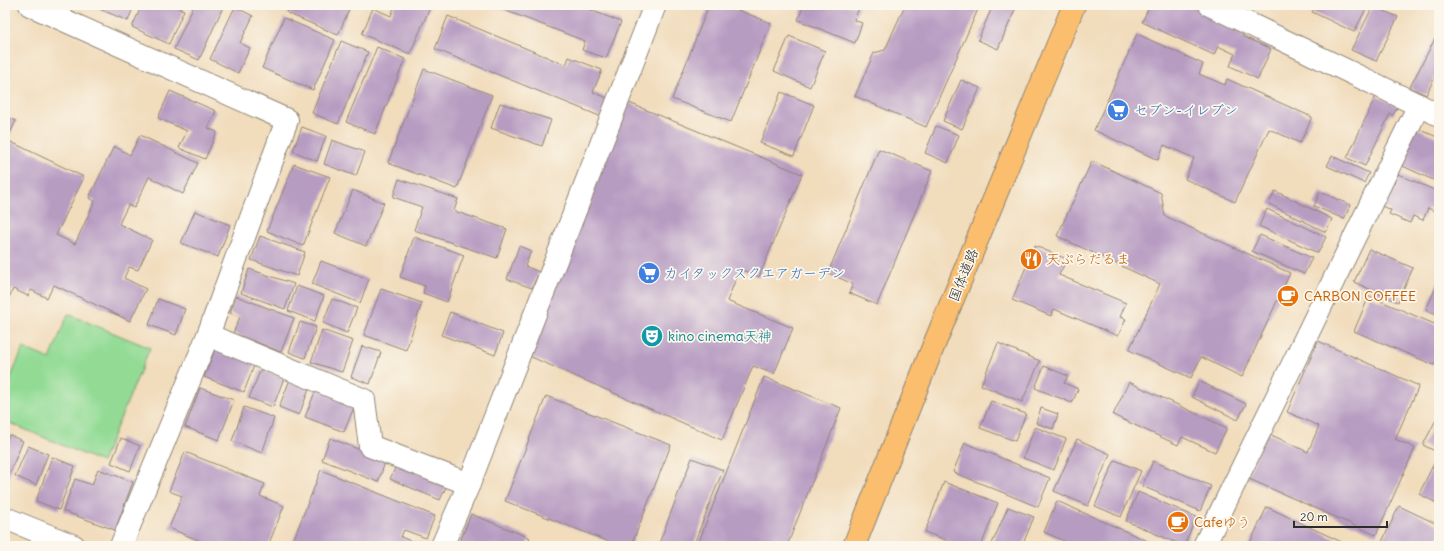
<svg xmlns="http://www.w3.org/2000/svg" width="1444" height="551" font-family="Delius,'Klee One',sans-serif">
<style>
.green{fill:#93db95;stroke:#5f8360}
.building{fill:#b79cc2}
.lines{fill:none;stroke-linecap:round;stroke-linejoin:round}
.minor-casing{stroke:#8e8474;stroke-width:24}
.highway-casing{stroke:#8e8474;stroke-width:24}
.minor{stroke:#fff;stroke-width:22}
.highway{stroke:#fabe6e;stroke-width:22}
.labels{text-anchor:middle;dominant-baseline:central;stroke-width:3.5;stroke-linejoin:round;paint-order:stroke}
.shop-label{font-size:14px;fill:#366cbe;stroke:#fbf7ec;text-anchor:start}
.food-label{font-size:14px;fill:#c56008;stroke:#fbf7ec;text-anchor:start}
.street-label{font-size:14px;fill:#2b2b2b;stroke:#fbf7ec}
.culture-label{font-size:14px;fill:#0d838f;stroke:#fbf7ec;text-anchor:start}
</style>
<rect width="100%" height="100%" fill="#fbf7ec"/>
<filter id="ink" filterUnits="userSpaceOnUse"><feTurbulence type="fractalNoise" baseFrequency=".025" numOctaves="2"/><feDisplacementMap in="SourceGraphic" scale="8" xChannelSelector="R" yChannelSelector="G"/><feConvolveMatrix kernelMatrix="1 2 1 2 8 2 1 2 1" color-interpolation-filters="sRGB"/></filter>
<filter id="wash" filterUnits="userSpaceOnUse"><feTurbulence type="fractalNoise" baseFrequency=".012" numOctaves="4" result="noise"/><feDisplacementMap in="SourceGraphic" scale="16" xChannelSelector="R" yChannelSelector="G"/><feGaussianBlur stdDeviation="0.9" result="paint"/><feColorMatrix in="noise" values="0 0 0 0 0 0 0 0 0 0 0 0 0 0 0 0 0 1.4 0 .05"/><feComposite in="paint" operator="in"/></filter>
<g filter="url(#wash)">
<rect width="100%" height="100%" fill="#f1dcbc"/>
<polygon class="green" points="68,314 150,348 102,462 5,421 5,392 23,348 50,359"/>
<g id="blocks">
<g class="building">
<polygon points="96,5 134,5 128,21 95,7"/>
<polygon points="142,5 172,5 184,10 169,44 132,27"/>
<polygon points="194,5 224,5 199,60 174,49"/>
<polygon points="290,5 351,5 338,35 287,13"/>
<polygon points="395,5 431,5 410,54 362,34 373,8 391,16"/>
<polygon points="491,5 578,5 621,22 606,58 582,50 585,41"/>
<polygon points="709,5 725,5 771,23 731,122 672,99"/>
<polygon points="804,5 860,6 854,20 862,23 855,43 798,20"/>
<polygon points="905,5 975,5 979,7 926,127 855,96 874,53 885,50"/>
<polygon points="993,5 1017,5 998,49 978,40"/>
<polygon points="1150,5 1193,5 1246,29 1242,36 1271,49 1258,79 1230,66 1235,54 1218,46 1214,55 1142,22"/>
<polygon points="1316,5 1368,5 1354,32 1312,12"/>
<polygon points="1373,6 1398,17 1376,61 1351,50"/>
<polygon points="235,7 253,16 240,43 250,48 238,73 210,59"/>
<polygon points="448,16 566,65 569,57 602,70 593,92 610,99 602,117 435,49"/>
<polygon points="284,18 335,40 313,90 262,68"/>
<polygon points="1439,31 1439,69 1426,95 1410,87"/>
<polygon points="1137,34 1203,64 1199,74 1225,85 1227,79 1312,117 1300,143 1269,129 1235,202 1185,179 1194,158 1164,145 1158,160 1094,130"/>
<polygon points="789,36 825,51 810,87 774,71"/>
<polygon points="341,41 368,52 338,124 312,113"/>
<polygon points="377,47 405,59 375,134 346,122"/>
<polygon points="424,69 492,95 457,189 388,163"/>
<polygon points="961,80 980,88 962,129 943,121"/>
<polygon points="170,91 216,111 208,128 217,132 205,159 179,148 187,131 158,118"/>
<polygon points="781,92 814,105 794,156 760,143"/>
<polygon points="1376,96 1398,106 1393,115 1390,114 1365,166 1347,158"/>
<polygon points="622,100 802,174 759,277 740,269 727,301 793,328 774,374 753,366 722,440 529,356"/>
<polygon points="500,103 551,120 542,146 491,128"/>
<polygon points="5,116 16,121 7,140 84,177 56,235 75,244 95,201 89,198 114,146 130,155 140,135 198,163 183,194 149,177 134,208 128,205 119,224 152,240 138,270 129,267 124,278 146,289 130,321 54,285 47,298 31,290 28,296 13,289 7,302 5,301"/>
<polygon points="936,126 959,135 948,163 925,153"/>
<polygon points="302,127 326,136 317,161 293,151"/>
<polygon points="1414,127 1439,138 1438,182 1398,164"/>
<polygon points="332,140 365,152 356,176 324,164"/>
<polygon points="879,149 932,171 877,305 849,293 853,284 828,273"/>
<polygon points="1332,156 1369,173 1364,183 1327,166"/>
<polygon points="1092,161 1161,193 1165,216 1290,273 1242,377 1201,357 1191,378 1129,350 1160,284 1057,236"/>
<polygon points="294,164 330,177 303,246 267,231"/>
<polygon points="1393,172 1439,192 1439,206 1436,212 1428,208 1423,220 1413,216 1410,223 1389,214 1391,210 1379,205"/>
<polygon points="399,179 458,199 454,211 507,229 497,258 414,230 422,207 393,197"/>
<polygon points="353,190 384,203 366,246 335,233"/>
<polygon points="1275,191 1332,219 1326,232 1269,204"/>
<polygon points="1320,192 1351,205 1344,219 1314,206"/>
<polygon points="1267,209 1326,237 1318,253 1259,226"/>
<polygon points="195,211 230,225 218,257 181,243"/>
<polygon points="1260,235 1312,258 1304,274 1252,251"/>
<polygon points="260,236 305,252 297,276 251,260"/>
<polygon points="414,237 464,255 447,302 423,293 425,286 400,277"/>
<polygon points="519,246 531,251 525,266 539,272 532,288 507,279"/>
<polygon points="1035,246 1067,259 1059,275 1126,303 1120,317 1126,319 1118,336 1054,309 1051,316 1012,300"/>
<polygon points="1369,249 1413,268 1398,302 1354,282"/>
<polygon points="321,261 369,279 360,303 312,284"/>
<polygon points="249,269 294,284 285,309 241,293"/>
<polygon points="1439,280 1439,315 1426,310"/>
<polygon points="297,286 324,296 315,321 288,311"/>
<polygon points="381,289 422,303 406,350 364,335"/>
<polygon points="236,296 294,318 281,352 233,333 240,317 230,313"/>
<polygon points="1369,296 1439,326 1439,354 1434,365 1354,331"/>
<polygon points="158,299 185,309 176,335 149,325"/>
<polygon points="332,299 357,308 347,333 323,323"/>
<polygon points="450,312 503,333 495,355 441,335"/>
<polygon points="300,322 316,327 305,358 289,352"/>
<polygon points="322,330 353,341 342,372 311,362"/>
<polygon points="1318,341 1419,386 1395,439 1415,448 1376,535 1247,478 1267,433 1308,452 1319,426 1287,412"/>
<polygon points="998,343 1040,361 1022,402 981,385"/>
<polygon points="362,346 381,352 370,384 351,377"/>
<polygon points="216,347 255,363 244,392 204,377"/>
<polygon points="1044,366 1068,376 1064,383 1078,389 1072,403 1035,388"/>
<polygon points="261,369 284,378 273,407 249,398"/>
<polygon points="291,377 311,384 299,415 279,407"/>
<polygon points="764,377 841,408 787,546 697,546"/>
<polygon points="1199,381 1246,404 1238,420 1192,397"/>
<polygon points="1129,382 1227,428 1215,452 1182,437 1178,445 1113,415"/>
<polygon points="317,387 356,402 344,432 305,417"/>
<polygon points="200,388 234,400 219,440 185,427"/>
<polygon points="546,396 671,445 631,546 620,546 505,501"/>
<polygon points="991,401 1026,414 1015,441 980,428"/>
<polygon points="244,407 274,418 262,453 232,441"/>
<polygon points="1041,408 1058,414 1053,429 1036,423"/>
<polygon points="1439,414 1439,504 1419,494 1439,453 1423,445"/>
<polygon points="1035,427 1066,439 1054,470 1023,458"/>
<polygon points="9,435 23,441 5,484 5,443"/>
<polygon points="121,438 140,446 130,471 111,463"/>
<polygon points="330,438 386,460 378,482 322,460"/>
<polygon points="1077,439 1110,454 1088,506 1054,491"/>
<polygon points="965,443 1050,478 1038,507 953,472"/>
<polygon points="28,446 48,454 36,485 15,476"/>
<polygon points="185,452 265,484 260,496 284,506 268,546 212,546 169,528 182,496 169,491"/>
<polygon points="52,457 75,466 59,510 36,501"/>
<polygon points="692,458 723,470 693,546 658,546"/>
<polygon points="1115,460 1141,471 1121,517 1095,506"/>
<polygon points="1153,461 1211,486 1200,511 1142,486"/>
<polygon points="397,464 447,485 440,500 390,479"/>
<polygon points="98,469 133,482 115,530 63,511 75,479 92,485"/>
<polygon points="321,470 435,516 426,538 404,530 401,537 423,546 291,546"/>
<polygon points="944,482 998,503 981,546 961,546 925,532"/>
<polygon points="1138,492 1196,517 1184,546 1126,521"/>
<polygon points="1057,501 1159,546 1075,546 1044,532"/>
<polygon points="1399,506 1439,525 1439,546 1380,546"/>
<polygon points="1008,507 1034,517 1022,546 991,546"/>
<polygon points="1267,507 1350,546 1252,546 1249,545"/>
<polygon points="471,514 530,538 526,546 458,546"/>
</g>
</g>
</g>
<g filter="url(#ink)">
<use href="#blocks" fill-opacity="0" stroke="#8e8474" stroke-width="1"/>
<g class="lines">
<g class="minor-casing">
<g id="minor">
<polyline points="30,5 287,120 208,335"/>
<polyline points="1210,5 1439,115"/>
<polyline points="5,518 74,546"/>
<polyline points="121,546 208,335 364,400 370,446 469,484"/>
<polyline points="442,546 469,484 655,5"/>
<polyline points="1204,546 1419,105"/>
</g>
</g>
<g class="highway-casing">
<polyline id="highway" points="854,546 931,352 1074,5"/>
</g>
<use href="#minor" class="minor"/>
<use href="#highway" class="highway"/>
</g>
</g>
<defs>
<g id="supermarket-disc" transform="scale(1.15)"><circle r="9.5" fill="#3f7fe0" stroke="#fbf7ec"/><path d="M-6-5.5h2.5l.6 2H6L4.5 2H-2.5L-4.4-4H-6ZM-1.5 3.2a1.3 1.3 0 1 0 .1 0ZM3 3.2a1.3 1.3 0 1 0 .1 0Z" fill="#fff"/></g>
<g id="restaurant-disc" transform="scale(1.15)"><circle r="9.5" fill="#e8710a" stroke="#fbf7ec"/><path d="M-5-6h1v4h1v-4h1v4h1v-4h1v5L-1.5 .5V6h-2V.5L-5-1ZM5-6V6H3V1.5H1.5Q1.5-4 5-6Z" fill="#fff"/></g>
<g id="cafe-disc" transform="scale(1.15)"><circle r="9.5" fill="#e8710a" stroke="#fbf7ec"/><path d="M-5.5-4.5H6V0H3Q3 3.5 0 3.5H-2.5Q-5.5 3.5-5.5 0ZM3-3.2v2h1.7v-2ZM-6 4.5H4V6H-6Z" fill="#fff"/></g>
<g id="theatre-disc" transform="scale(1.15)"><circle r="9.5" fill="#0f9aa8" stroke="#fbf7ec"/><path d="M-5-5.5Q0-4 5-5.5V0Q5 5 0 6Q-5 5-5 0ZM-3.3-2.5H-1v1.5H-3.3ZM1-2.5H3.3v1.5H1ZM-2.8 1Q0 5.5 2.8 1Z" fill="#fff"/></g>
</defs>
<g fill-rule="evenodd">
<use href="#supermarket-disc" x="1118" y="110"/>
<use href="#restaurant-disc" x="1031" y="259"/>
<use href="#supermarket-disc" x="649" y="273"/>
<use href="#cafe-disc" x="1288" y="296"/>
<use href="#theatre-disc" x="652" y="336"/>
<use href="#cafe-disc" x="1178" y="522"/>
</g>
<g class="labels">
<g class="shop-label">
<text x="1134" y="110">セブン-イレブン</text>
<text x="664" y="273">カイタックスクエアガーデン</text>
</g>
<g class="food-label">
<text x="1046" y="259">天ぷらだるま</text>
<text x="1304" y="296">CARBON COFFEE</text>
<text x="1194" y="522">Cafeゆう</text>
</g>
<g class="street-label">
<text transform="translate(963 275) rotate(-68)">国体道路</text>
</g>
<g class="culture-label">
<text x="668" y="336">kino cinema天神</text>
</g>
</g>
<rect width="1444" height="551" fill="none" stroke="#fbf7ec" stroke-width="20"/>
<path d="M1294 521v6h93v-6" fill="none" stroke="#2b2b2b" stroke-width="2"/>
<text x="1300" y="521" font-size="12" fill="#2b2b2b" stroke="#fbf7ec" stroke-width="3" paint-order="stroke">20 m</text>
</svg>
